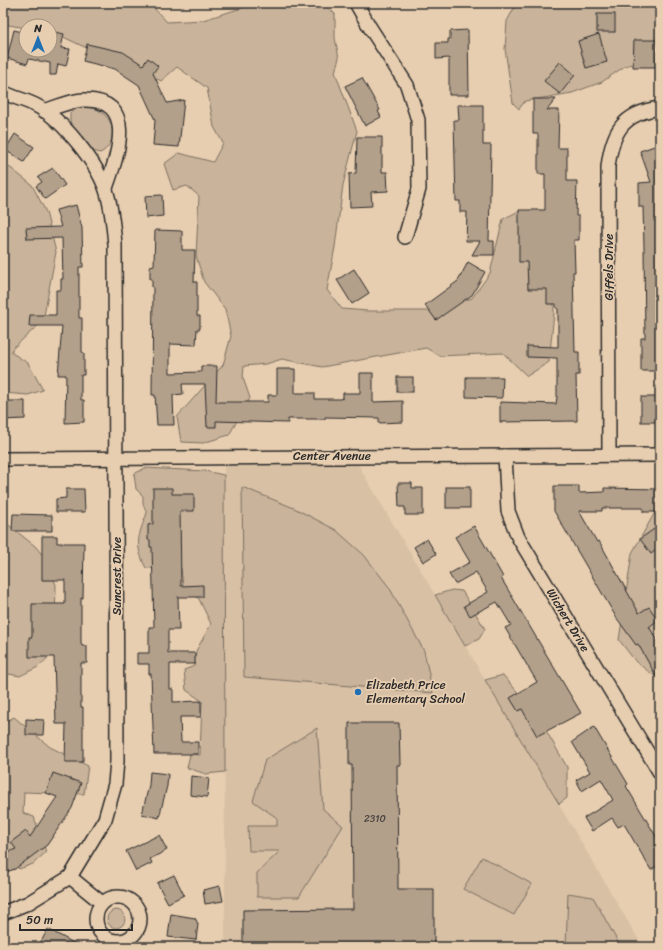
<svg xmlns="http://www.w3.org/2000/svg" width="663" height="950" font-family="Sriracha,sans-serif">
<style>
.built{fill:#d8c0a5}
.green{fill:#c9b39a;stroke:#7a6f62}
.building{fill:#b3a08b;stroke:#2b2b2b}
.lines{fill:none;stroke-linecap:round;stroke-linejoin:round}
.street-casing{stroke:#2b2b2b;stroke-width:16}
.street{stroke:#e8ceb0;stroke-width:13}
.poi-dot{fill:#1f6fb2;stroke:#e8ceb0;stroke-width:1.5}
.labels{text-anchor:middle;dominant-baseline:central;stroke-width:3.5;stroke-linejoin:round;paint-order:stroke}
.number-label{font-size:10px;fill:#4d4843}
.street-label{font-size:12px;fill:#2b2b2b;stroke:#e8ceb0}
.poi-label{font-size:12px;fill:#2b2b2b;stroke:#e8ceb0;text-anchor:start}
</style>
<rect width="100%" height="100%" fill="#e8ceb0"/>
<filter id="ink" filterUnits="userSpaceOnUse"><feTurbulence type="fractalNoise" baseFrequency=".025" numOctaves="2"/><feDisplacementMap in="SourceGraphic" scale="8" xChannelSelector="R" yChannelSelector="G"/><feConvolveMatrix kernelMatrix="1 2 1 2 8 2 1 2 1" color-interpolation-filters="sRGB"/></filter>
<g filter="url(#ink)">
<polygon class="built" points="353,456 643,947 225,947 224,457"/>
<g class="green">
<polygon points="3,3 149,3 167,22 203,20 245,7 267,3 323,3 335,14 335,38 339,58 335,72 357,131 343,185 335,247 327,290 342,309 368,311 433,311 472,298 490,273 503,219 519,211 537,226 553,253 554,313 549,362 527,376 503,353 440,356 426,348 322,367 282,359 266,364 244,366 243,378 250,398 229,435 203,443 181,442 177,417 223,365 231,336 225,309 204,282 196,256 199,196 187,186 173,190 164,164 179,153 213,162 223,143 214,127 207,88 177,67 161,81 121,60 112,60 57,34 50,33 50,26 26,26 26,28 3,24"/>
<polygon points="517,3 660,3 660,56 625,66 602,82 572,93 525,101 519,109 513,103 505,49 507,21"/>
<path d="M83,107C90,107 96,108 101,112C116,121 117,145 100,153L93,151L70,123V113L78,108Z"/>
<polygon points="3,162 32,185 46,212 56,252 43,321 12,349 12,353 28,363 43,390 28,395 3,393"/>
<path d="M145,468L205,471L224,475L225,772L206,774L187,768L190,754L200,755L202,701L186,690L184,670L194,666L196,651L211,624L199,599L183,586L181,568H146C134,544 138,536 147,513L143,504V496L136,489L134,474Z"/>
<polygon points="242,487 294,508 336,530 364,555 389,587 424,651 433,693 244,677"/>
<polygon points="654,514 660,515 660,680 636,662 619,640 632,553"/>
<polygon points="3,523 6,523 35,546 46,559 56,585 54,652 38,667 20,676 3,673"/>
<polygon points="452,590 462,591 485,629 479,639 465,646 435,595"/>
<polygon points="503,675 537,715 567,767 567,798 559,804 485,680"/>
<polygon points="14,717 50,747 88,766 84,794 24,792 23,813 34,817 46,852 33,864 19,869 3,849 3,723"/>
<polygon points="317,728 323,809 343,826 299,897 257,897 257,873 280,851 249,851 248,826 277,826 277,818 253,801 265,760"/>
<polygon points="482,857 532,884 514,915 463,889"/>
<polygon points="568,893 593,897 619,944 614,947 566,946"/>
<circle cx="116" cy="919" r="9"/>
</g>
<g class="building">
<rect x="597" y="14" width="18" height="18"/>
<polygon points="14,30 26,33 26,50 50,50 50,31 64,34 61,48 70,49 66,66 58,64 56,75 50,75 50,63 29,59 27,64 7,58"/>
<polygon points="468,30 469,95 449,95 449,58 436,59 436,43 448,43 448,39 450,39 450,31"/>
<polygon points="599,34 607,62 586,68 578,41"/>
<polygon points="634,40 657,40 656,67 633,67"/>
<polygon points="87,44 123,52 143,65 148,58 158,66 153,73 167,103 184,100 179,147 153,145 155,120 139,85 115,69 83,61"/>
<polygon points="560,62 575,75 560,94 544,81"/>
<polygon points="362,78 380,110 378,111 381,117 365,126 345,86"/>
<polygon points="533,99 556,99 547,110 559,110 558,148 567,148 567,181 577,181 576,216 579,216 579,240 574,240 575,272 573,272 575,352 579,352 579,375 576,375 577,421 500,422 500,402 556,404 557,397 557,358 527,357 527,346 558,347 558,308 556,308 556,304 547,304 547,289 528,289 527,262 519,262 519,210 545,210 545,174 538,174 538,134 533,134"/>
<polygon points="458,105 483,105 483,145 491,145 489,241 494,241 494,255 472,255 480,241 466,241 467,212 460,212 460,201 456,201 454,120 459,120"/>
<polygon points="15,134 34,147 24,162 5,150"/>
<polygon points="357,137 382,137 382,172 387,172 388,191 371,192 372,206 350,207 349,174 356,173"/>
<polygon points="660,144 660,371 641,371 641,338 645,338 644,247 643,207 639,207 639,183 651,182 640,151"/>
<polygon points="53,168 65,185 45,199 36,186 42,182 38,177"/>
<polygon points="162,195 163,216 146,218 145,196"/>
<polygon points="76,205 82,228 83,267 79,267 79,318 82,318 82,352 84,353 84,375 81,375 81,400 84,400 84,422 65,423 66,375 58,375 62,326 29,326 30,315 56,315 56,290 61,290 61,279 63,279 62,238 27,239 26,228 61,227 56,210"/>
<polygon points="155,230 182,231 182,250 195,250 194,282 197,282 197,316 200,316 200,329 197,329 196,345 170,344 170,373 201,372 201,366 217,366 216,402 268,402 268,395 277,395 277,369 295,369 295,393 315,393 315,399 340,399 343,398 343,393 360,393 360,373 373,373 373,402 403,401 403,422 379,423 379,418 325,417 325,419 288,419 288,423 216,421 216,427 207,427 205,384 182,384 183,394 173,395 174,425 157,425 155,395 152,395 153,287 152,287 152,279 150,279 150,266 154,265"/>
<polygon points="468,262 485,272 472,295 436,320 425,305 458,281"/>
<polygon points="354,269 369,293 352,304 337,280"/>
<rect x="397" y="377" width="16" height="15"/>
<polygon points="466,377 503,377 502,398 466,397"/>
<rect x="641" y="397" width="19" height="25"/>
<polygon points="3,401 25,401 25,419 3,420"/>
<polygon points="398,483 412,483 412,488 423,488 423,515 405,515 405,507 399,507"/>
<polygon points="554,486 579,486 579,493 604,492 604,488 660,489 660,512 643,512 643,508 602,508 602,511 579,511 597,542 599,541 639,613 649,607 658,620 649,627 660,644 660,683 638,644 636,645 616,617 554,511"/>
<rect x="446" y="487" width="24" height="21"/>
<polygon points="153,488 172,488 172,494 194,494 194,511 180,511 181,586 203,585 203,597 178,597 179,630 168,630 168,653 195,653 195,664 170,664 170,689 173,689 173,702 201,701 201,717 180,717 181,742 198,742 198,754 154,754 151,674 149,674 149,664 137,664 137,653 149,653 149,627 154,627 152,547 150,547 150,540 148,540 148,525 153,524"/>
<polygon points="66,489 84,489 85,512 56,512 56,499 66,498"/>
<polygon points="13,514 52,515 52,531 12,531"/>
<polygon points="474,526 503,577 501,578 581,713 537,736 522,709 518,711 510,698 537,682 505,628 511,625 497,602 470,616 464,606 488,592 476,572 455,584 449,574 470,562 455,537"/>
<polygon points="654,529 660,537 660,547 651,554 640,539"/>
<polygon points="42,536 57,536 57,543 84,543 83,598 81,598 81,643 82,646 87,646 87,663 81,663 81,707 83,707 83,762 65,762 66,724 56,724 54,657 29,657 29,637 32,637 32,604 65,604 65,580 42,580"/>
<polygon points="427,539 436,554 423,562 414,547"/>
<polygon points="26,719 44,720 43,735 26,735"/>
<polygon points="349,723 399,723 400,765 397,765 398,889 434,889 434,947 243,947 243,910 353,909 352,765 349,765"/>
<polygon points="594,727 628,784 626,786 660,843 660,864 651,870 624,824 618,827 612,818 592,831 584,818 613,800 601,779 582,791 576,780 590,772 572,742"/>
<polygon points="150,772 168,774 167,786 159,818 142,814 149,785"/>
<polygon points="53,773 81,783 72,808 47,845 15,869 3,873 3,854 16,849 11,842 26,831 30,837 57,797 46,793"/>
<polygon points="191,776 209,778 207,797 190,795"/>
<polygon points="159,835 167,850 150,859 152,863 136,871 126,851"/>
<polygon points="174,875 184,895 168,903 157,883"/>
<polygon points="220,886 223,901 205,904 203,890"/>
<polygon points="171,914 195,918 198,924 196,940 168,937"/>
<polygon points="48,929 81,947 38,947"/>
</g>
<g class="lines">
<g class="street-casing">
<g id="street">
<polyline points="356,3 369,26 407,85 418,120 419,189 405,237"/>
<path d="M3,92C14,98 26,100 37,106C62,119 97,163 106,190C112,207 113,226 115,244L117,761L115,784L105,819L70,877L28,903L3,913"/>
<path d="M44,111C56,107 70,101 83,100C139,98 117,157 106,188"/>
<path d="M609,455L608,167C612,133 622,113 660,108"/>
<polyline points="505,456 508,511 518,537 660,773"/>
<polyline points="3,459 660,455"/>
<polyline points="70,877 102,903"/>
<circle cx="118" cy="919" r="22"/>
</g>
</g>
<use href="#street" class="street"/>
</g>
</g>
<circle class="poi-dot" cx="358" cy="692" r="4"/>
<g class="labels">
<g class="number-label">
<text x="375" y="819">2310</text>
</g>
<g class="street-label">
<text transform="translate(609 267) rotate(-90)">Giffels Drive</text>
<text x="332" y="456">Center Avenue</text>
<text transform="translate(117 576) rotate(-90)">Suncrest Drive</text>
<text transform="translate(568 620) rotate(59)">Wichert Drive</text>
</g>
<g class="poi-label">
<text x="366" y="685">Elizabeth Price<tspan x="366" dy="14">Elementary School</tspan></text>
</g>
</g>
<rect width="663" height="950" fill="none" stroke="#e8ceb0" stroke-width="16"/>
<rect x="8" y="8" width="647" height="934" fill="none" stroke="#2b2b2b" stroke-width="1.5" filter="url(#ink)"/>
<g transform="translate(38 38)"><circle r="19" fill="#e8ceb0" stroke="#9c8d7b"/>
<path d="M0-3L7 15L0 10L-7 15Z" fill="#1f6fb2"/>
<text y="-6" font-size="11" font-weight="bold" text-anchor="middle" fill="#2b2b2b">N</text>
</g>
<path d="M20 924v6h112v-6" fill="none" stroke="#2b2b2b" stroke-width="2"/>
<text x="26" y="924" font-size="12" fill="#2b2b2b" stroke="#e8ceb0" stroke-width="3" paint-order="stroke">50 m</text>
</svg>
